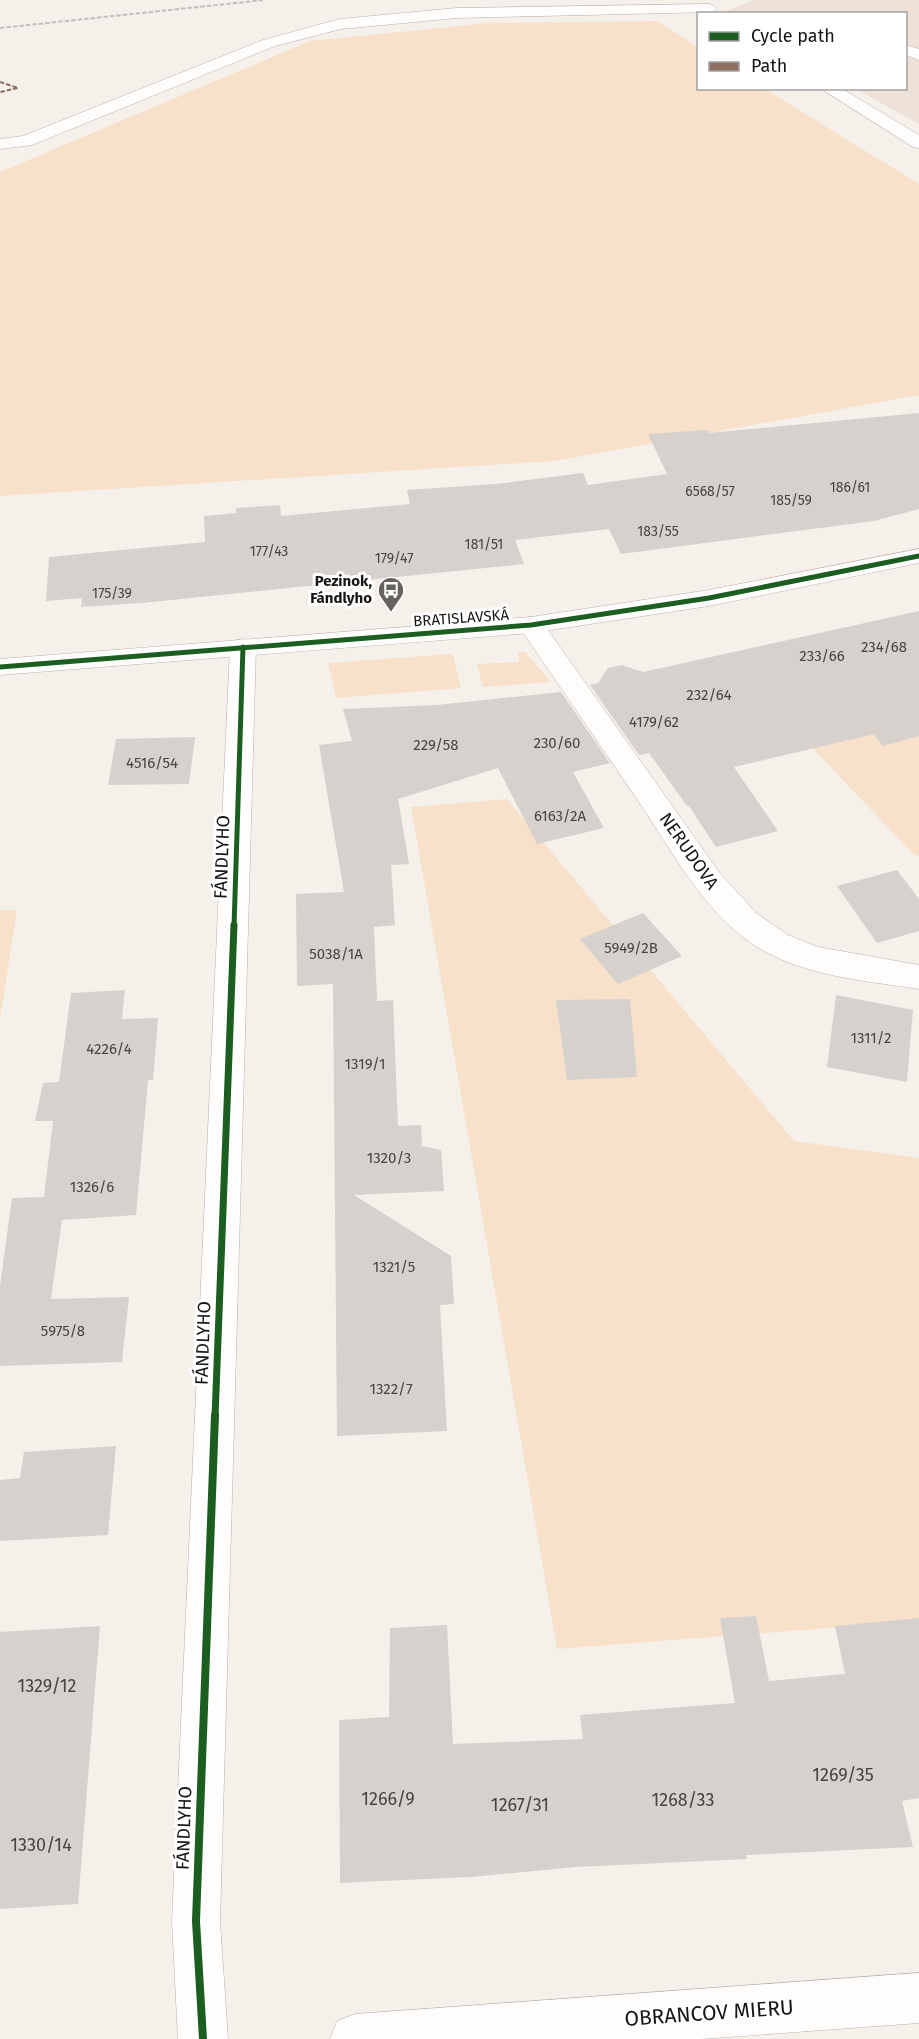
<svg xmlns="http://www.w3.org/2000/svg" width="919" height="2039" font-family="'Fira Sans',sans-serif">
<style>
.built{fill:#ede1d8}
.green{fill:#f8e1cb}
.building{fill:#d6d1cd}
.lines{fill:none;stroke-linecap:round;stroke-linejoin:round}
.minor-casing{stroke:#b6b1ae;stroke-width:1}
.major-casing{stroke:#b6b1ae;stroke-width:1}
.minor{fill:#fefdfc;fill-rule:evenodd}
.major{fill:#fefdfc;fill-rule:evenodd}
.rail{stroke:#c0bfbe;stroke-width:2;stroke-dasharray:4.5 2;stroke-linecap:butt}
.quiet{stroke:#8d6e63;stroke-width:2;stroke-dasharray:4.5 2;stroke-linecap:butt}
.cycleway-far2-casing{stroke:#fff;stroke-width:8}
.cycleway-far1-casing{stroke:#fff;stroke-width:10}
.cycleway-casing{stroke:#fff;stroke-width:12}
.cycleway-far2{stroke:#1b5e20;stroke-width:5}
.cycleway-far1{stroke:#1b5e20;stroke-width:7}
.cycleway{stroke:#1b5e20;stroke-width:8}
.labels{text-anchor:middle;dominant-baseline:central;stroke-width:6;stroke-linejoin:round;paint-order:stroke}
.far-number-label{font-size:14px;fill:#484441}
.far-poi-label{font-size:15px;font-weight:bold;fill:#181512;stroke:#fff;text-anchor:end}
.far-street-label{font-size:15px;fill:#181512;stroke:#fff}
.number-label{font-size:15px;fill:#484441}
.street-label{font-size:18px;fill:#181512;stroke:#fff}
.near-number-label{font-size:18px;fill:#484441}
.near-street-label{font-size:21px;fill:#181512;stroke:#fff}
</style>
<rect width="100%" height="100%" fill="#f6f0eb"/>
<polygon class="built" points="754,0 919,0 919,124 856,89 906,88 906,14 721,13"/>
<g class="green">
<polygon points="657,21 698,47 698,88 765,89 919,184 919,395 555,461 0,496 0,172 310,41 489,23"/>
<polygon points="518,652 525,652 551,682 483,687 477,664 519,662"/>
<polygon points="453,654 461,688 336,698 328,663"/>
<polygon points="919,686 919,856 914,855 786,720"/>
<polygon points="507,799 794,1141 919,1158 919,1621 557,1649 411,807"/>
<polygon points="0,910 17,910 0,1020"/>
</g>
<g class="building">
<polygon points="919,413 919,509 874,521 621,554 609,529 515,540 524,564 142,603 81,607 82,598 46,601 49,557 205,542 204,516 236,513 236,508 280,505 281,516 410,504 407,490 495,484 583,473 588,485 667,474 648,434 708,430 709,433"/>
<polygon points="919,611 919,736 883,746 874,734 734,767 778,831 716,847 689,806 687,806 649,753 639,755 590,685 598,683 608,668 622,665 643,672"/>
<polygon points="561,692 610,763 573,772 604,828 537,844 498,768 398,799 409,864 391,865 395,925 374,927 377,1001 393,1000 398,1126 421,1125 422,1146 441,1150 444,1191 354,1195 451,1256 454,1304 440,1305 447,1431 337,1436 333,984 297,986 296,894 344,892 319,745 352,741 343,709 437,705"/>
<polygon points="195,737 189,784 108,785 116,739"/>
<polygon points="897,870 919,899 919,931 877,943 837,886"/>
<polygon points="643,913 682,956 618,984 580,939"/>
<polygon points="125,990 122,1019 158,1018 153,1080 148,1080 136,1215 62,1220 51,1299 129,1297 122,1362 0,1366 0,1286 12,1198 44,1197 53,1121 35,1121 43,1083 59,1082 71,993"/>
<polygon points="836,995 913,1010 907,1082 827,1067"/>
<polygon points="630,999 637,1077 567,1080 556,1000"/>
<polygon points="116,1446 108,1535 0,1541 0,1480 20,1478 24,1452"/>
<polygon points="756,1616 769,1681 845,1674 835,1626 919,1618 919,1798 902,1801 913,1847 746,1855 747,1859 576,1867 470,1877 340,1883 339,1720 389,1717 390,1628 447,1625 453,1744 583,1739 580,1715 735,1703 720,1618"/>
<polygon points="100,1626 78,1904 0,1909 0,1632"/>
</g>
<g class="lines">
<g class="minor-casing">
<g id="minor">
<polygon points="709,4 714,6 717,9 714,12 457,18 341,29 275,46 32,145 0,149 0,139 23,136 263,40 340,19 457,8"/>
<polygon points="906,45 919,49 919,60 906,55"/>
<polygon points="820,88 841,88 919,135 919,148 913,147"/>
<path d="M531,617L540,619L719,872L756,913L788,935L818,947L919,965V989C868,981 811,977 764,951C708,920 674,854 639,802C599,743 558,684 518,625L522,619Z"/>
<polygon points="243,639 252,641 256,647 220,1921 228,2039 178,2039 172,1921 230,647 234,641"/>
<polygon points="919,1973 919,2023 701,2039 330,2039 337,2021 355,2014"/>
</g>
</g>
<g class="major-casing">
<polygon id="major" points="919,549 919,563 709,606 531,633 0,675 0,659 531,617 709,590"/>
</g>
<use href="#minor" class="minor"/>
<use href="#major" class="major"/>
<polyline class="rail" points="0,28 264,0"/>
<polyline class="quiet" points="0,82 18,88 0,92"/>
<g class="cycleway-far2-casing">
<g id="cycleway-far2">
<polyline points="0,667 531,625 709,598 919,556"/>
<polyline points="234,927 243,647"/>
</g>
</g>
<g class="cycleway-far1-casing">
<polyline id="cycleway-far1" points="215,1417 234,925"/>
</g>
<g class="cycleway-casing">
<polyline id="cycleway" points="203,2039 196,1921 215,1415"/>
</g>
<use href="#cycleway-far2" class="cycleway-far2"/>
<use href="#cycleway-far1" class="cycleway-far1"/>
<use href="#cycleway" class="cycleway"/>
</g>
<defs>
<g id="bus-pin" transform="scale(1.35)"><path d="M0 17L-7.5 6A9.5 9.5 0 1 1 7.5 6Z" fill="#66625e" stroke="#fff"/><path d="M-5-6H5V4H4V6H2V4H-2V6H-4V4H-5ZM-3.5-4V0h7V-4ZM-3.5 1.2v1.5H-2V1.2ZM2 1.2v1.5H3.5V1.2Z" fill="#fff"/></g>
</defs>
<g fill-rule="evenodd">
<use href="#bus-pin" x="391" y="590"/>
</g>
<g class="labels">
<g class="far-number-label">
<text x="850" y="487">186/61</text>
<text x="710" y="491">6568/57</text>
<text x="791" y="500">185/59</text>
<text x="658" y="531">183/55</text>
<text x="484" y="544">181/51</text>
<text x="269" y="551">177/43</text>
<text x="394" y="558">179/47</text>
<text x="112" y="593">175/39</text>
</g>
<g class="far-poi-label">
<text x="372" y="581">Pezinok,<tspan x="372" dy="17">Fándlyho</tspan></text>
</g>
<g class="far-street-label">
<text transform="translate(461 618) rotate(-4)">BRATISLAVSKÁ</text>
</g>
<g class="number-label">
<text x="884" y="647">234/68</text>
<text x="822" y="656">233/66</text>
<text x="709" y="695">232/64</text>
<text x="654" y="722">4179/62</text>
<text x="557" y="743">230/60</text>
<text x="436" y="745">229/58</text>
<text x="152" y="763">4516/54</text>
<text x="560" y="816">6163/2A</text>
<text x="631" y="948">5949/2B</text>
<text x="336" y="954">5038/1A</text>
<text x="871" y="1038">1311/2</text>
<text x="109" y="1049">4226/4</text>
<text x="365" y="1064">1319/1</text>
<text x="389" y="1158">1320/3</text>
<text x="92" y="1187">1326/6</text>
<text x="394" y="1267">1321/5</text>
<text x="63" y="1331">5975/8</text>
<text x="391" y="1389">1322/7</text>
</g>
<g class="street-label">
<text transform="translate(689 851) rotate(55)">NERUDOVA</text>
<text transform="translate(222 857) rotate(-88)">FÁNDLYHO</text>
<text transform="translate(203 1343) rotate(-88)">FÁNDLYHO</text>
<text transform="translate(184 1828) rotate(-88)">FÁNDLYHO</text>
</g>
<g class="near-number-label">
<text x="47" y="1686">1329/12</text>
<text x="843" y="1775">1269/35</text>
<text x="388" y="1799">1266/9</text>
<text x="683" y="1800">1268/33</text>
<text x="520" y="1805">1267/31</text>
<text x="41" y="1845">1330/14</text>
</g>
<g class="near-street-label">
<text transform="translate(709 2013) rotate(-4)">OBRANCOV MIERU</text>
</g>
</g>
<rect x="697" y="12" width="210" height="78" fill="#ffffff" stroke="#a3a1a0" stroke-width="1.5"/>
<rect x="709" y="32" width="30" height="9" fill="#1b5e20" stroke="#a3a1a0" stroke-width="1.5"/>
<text x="751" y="42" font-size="18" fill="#181512">Cycle path</text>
<rect x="709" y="62" width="30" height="9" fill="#8d6e63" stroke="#a3a1a0" stroke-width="1.5"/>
<text x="751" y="72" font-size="18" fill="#181512">Path</text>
</svg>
